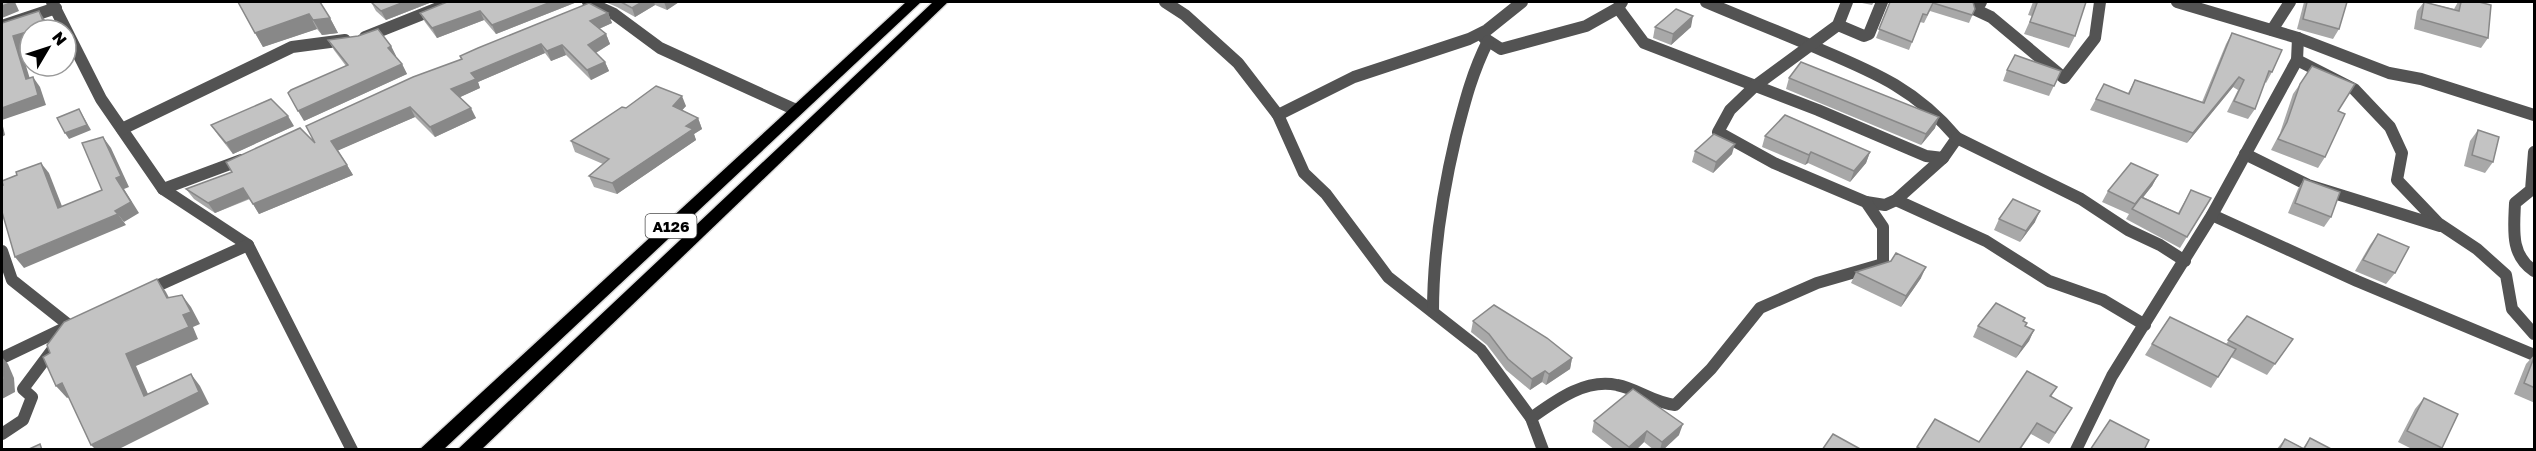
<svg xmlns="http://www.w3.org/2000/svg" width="2536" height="451" font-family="'Golos Text',sans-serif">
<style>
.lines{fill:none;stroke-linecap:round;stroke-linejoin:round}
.highway-casing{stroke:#dbdbdb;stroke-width:3}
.street{stroke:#535353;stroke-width:12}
.highway{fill:#000;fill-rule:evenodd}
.wall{fill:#a8a8a8}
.shaded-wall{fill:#888}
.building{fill:#c3c3c3;stroke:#888;stroke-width:1.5}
.labels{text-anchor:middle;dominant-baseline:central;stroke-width:4.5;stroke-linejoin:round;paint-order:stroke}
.shield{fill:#fff;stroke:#4c4c4c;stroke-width:1.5}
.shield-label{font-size:15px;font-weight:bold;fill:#000}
</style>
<rect width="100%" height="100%" fill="#fff"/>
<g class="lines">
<g class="highway-casing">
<g id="highway">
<polygon points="906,2 921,2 443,450 419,450"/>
<polygon points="933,2 948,2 481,450 457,450"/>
</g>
</g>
<g class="street">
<polyline points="52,2 101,99 163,189 248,245 352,450"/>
<polyline points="588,2 614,14 660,48 796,110"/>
<polyline points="1165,2 1185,15 1238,63 1278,115 1304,173 1326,194 1388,277 1481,350 1531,418 1543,450"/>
<path d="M1622,2L1618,8L1644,43L1818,110L1926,156L1943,158L1957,138C1914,87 1871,71 1812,46C1777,31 1741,17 1706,2"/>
<polyline points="1981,2 1976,10 1991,17 2064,78 2095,38 2100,2"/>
<polyline points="2177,2 2298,38 2389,73 2421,79 2534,115"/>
<polyline points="1838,25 1864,36 1869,34 1882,2"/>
<polyline points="2,26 56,8"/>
<polyline points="2272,30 2290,2"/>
<polyline points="365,37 453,2"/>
<polyline points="1484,38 1501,49 1586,26 1618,8"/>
<polyline points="2297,60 2354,89 2390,127 2402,153 2397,180 2438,223 2477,249 2506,275 2512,309 2534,334"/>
<polyline points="1278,115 1354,77 1469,39 1487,30 1522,2"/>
<polyline points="122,129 292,47 345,40"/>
<polyline points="1957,138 2081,199 2128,230 2160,245 2185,261"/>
<path d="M2534,152L2531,190L2515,203C2514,229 2510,255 2534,271"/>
<polyline points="2245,154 2308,185 2440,226"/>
<polyline points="163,189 241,160"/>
<polyline points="1896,200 1986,241 2049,281 2103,300 2145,325"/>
<polyline points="1866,202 1885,205 1896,200 1943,158"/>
<polyline points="2212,215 2357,281 2534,355"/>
<polyline points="2,251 12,280 70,326 23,389 32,397 23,420 2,434"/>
<polyline points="148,290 248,245"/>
<path d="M1433,312C1433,251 1442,195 1456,136C1465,101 1472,73 1488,41"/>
<polyline points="2,358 69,326"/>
<path d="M1531,418C1555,401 1585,378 1617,385C1638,389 1651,402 1675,405L1711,369L1760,308L1817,283L1883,264V227L1866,202L1774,163L1718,132L1730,110L1755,86L1838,25L1847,2"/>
<polyline points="2076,450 2112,376 2212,215 2297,60 2298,38"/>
</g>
<use href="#highway" class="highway"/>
</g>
<g class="wall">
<polygon points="238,2 330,18 338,33 322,35 317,29 263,47"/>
<polygon points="371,2 432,2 386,20 376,11"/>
<polygon points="447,2 577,2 496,34 484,20 437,38 425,22 420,13"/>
<polygon points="605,2 679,2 667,10 655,5 635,17 617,7"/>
<polygon points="1857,2 1874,2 1872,5"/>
<polygon points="1890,2 1973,2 1975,9 1969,23 1930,11 1924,23 1920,22 1909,50 1876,38"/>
<polygon points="2033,2 2086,2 2075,36 2069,48 2024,34 2032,16 2028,15"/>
<polygon points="2304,2 2347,2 2339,29 2333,39 2297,29"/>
<polygon points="2424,2 2454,9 2458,2 2479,2 2488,38 2481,48 2414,29 2417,11"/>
<polygon points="608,13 612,23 599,29 606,34 610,44 596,53 605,62 609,71 591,80 566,55 551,61 545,53 478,82 480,88 460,97 476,118 435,137 415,117 338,150 353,175 259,214 250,199 215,213 194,199 186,189 232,172 315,143 461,59 460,56"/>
<polygon points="1655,27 1691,27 1671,45 1653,38"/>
<polygon points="2232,33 2272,72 2266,83 2265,82 2255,109 2248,119 2227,112 2238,90 2233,87 2187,143 2090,110 2096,99 2128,93 2135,80 2202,102 2226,44"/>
<polygon points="328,40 391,46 396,56 395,56 402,64 407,74 304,121 346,66 334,50"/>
<polygon points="2007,70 2061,71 2049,96 2003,81"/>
<polygon points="1789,78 1935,128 1921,145 1786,89"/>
<polygon points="2300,84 2338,111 2325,157 2318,168 2271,150 2280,133 2293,94"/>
<polygon points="686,106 682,110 698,118 702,129 694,134 696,140 617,194 594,187 589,176 603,164 575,152 571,141 626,108"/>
<polygon points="211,125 294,126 233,154 218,135"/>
<polygon points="2478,130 2493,162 2485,173 2464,166 2470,141"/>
<polygon points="1765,136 1870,152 1866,163 1850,182 1808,163 1805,165 1762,147"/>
<polygon points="1695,151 1732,154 1713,173 1692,162"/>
<polygon points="2158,175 2152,186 2143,197 2178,213 2191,190 2211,198 2180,248 2126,219 2129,214 2102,202 2108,191"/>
<polygon points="2304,179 2331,217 2324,227 2288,213 2298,189"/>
<polygon points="1999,219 2035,222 2020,242 1994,230"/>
<polygon points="2378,234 2395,273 2386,284 2355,271 2370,245"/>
<polygon points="1856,272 1921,278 1901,307 1851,283"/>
<polygon points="2247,316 2293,339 2267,375 2231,357 2211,388 2145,355 2152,344 2226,344"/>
<polygon points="1473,321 1572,358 1570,369 1546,385 1542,382 1530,390 1506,370 1487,345 1471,332"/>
<polygon points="2023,322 2026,326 2034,330 2029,341 2016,358 1973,337 1978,326"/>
<polygon points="2535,354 2535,403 2514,394 2526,364"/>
<polygon points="2057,387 2051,397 2072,408 2049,444 2031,434 2020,450 1915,450 1917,447 1979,442"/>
<polygon points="2424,398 2442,448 2440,450 2414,450 2398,442 2415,409"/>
<polygon points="1594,421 1679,435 1663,450 1654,450 1644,442 1636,450 1615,450 1592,432"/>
<polygon points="2310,438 2333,450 2276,450 2285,439 2303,448"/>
</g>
<g class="shaded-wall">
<polygon points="12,2 15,2 19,11 2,18 2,6"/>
<polygon points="404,2 432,2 386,20 381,11"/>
<polygon points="551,2 577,2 496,34 492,25"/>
<polygon points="642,2 654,2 655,5 635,17 632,8"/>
<polygon points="664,2 679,2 667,10"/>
<polygon points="39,11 45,20 49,30 32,30"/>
<polygon points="480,11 484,20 437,38 432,28"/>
<polygon points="608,13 612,23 594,31 590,21"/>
<polygon points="309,14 317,29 263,47 255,33"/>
<polygon points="1693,16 1691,27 1671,45 1673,34"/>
<polygon points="330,18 338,33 322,35 313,20"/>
<polygon points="30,31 30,43 20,46 33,89 26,79 13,36"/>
<polygon points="606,34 610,44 592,55 588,45"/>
<polygon points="541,44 545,53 478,82 480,88 456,99 451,89 471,73"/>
<polygon points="562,45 566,55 551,61 547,51"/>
<polygon points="391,46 396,56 393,57 388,48"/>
<polygon points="605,62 609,71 591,80 587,70"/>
<polygon points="402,64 407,74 304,121 298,111"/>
<polygon points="33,77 40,87 46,105 2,120 2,108"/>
<polygon points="2239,77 2233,87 2187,143 2193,133"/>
<polygon points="682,96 686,106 677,116 673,106"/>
<polygon points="410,107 415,117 337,151 331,141"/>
<polygon points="471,108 476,118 435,137 430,127"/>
<polygon points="79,109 91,130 69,139 65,133"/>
<polygon points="288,116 294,126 233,154 226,143"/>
<polygon points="1939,117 1935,128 1921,145 1926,134"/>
<polygon points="698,118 702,129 694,134 696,140 617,194 612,183 686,126"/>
<polygon points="2,122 5,135 2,137"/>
<polygon points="103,137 111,148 129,187 124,189 139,213 124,222 115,211 116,178"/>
<polygon points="1735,144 1732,154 1713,173 1716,162"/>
<polygon points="1811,152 1808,163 1805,165 1809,155"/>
<polygon points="1870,152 1866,163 1850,182 1854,171"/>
<polygon points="41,163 49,173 67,219 58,208"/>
<polygon points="347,165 353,175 259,214 253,204"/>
<polygon points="2158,175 2152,186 2134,209 2135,204"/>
<polygon points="243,188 250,198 215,213 208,203"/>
<polygon points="2040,211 2035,222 2020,242 2026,231"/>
<polygon points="118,214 126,225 24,268 15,257"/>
<polygon points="1926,267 1921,278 1901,307 1906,296"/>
<polygon points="157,279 166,292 176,311 167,298"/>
<polygon points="182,295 191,307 200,324 193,327 198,339 136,366 154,408 144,396 126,354 183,315"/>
<polygon points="2034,330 2029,341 2016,358 2022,347"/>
<polygon points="2,357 8,364 14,378 15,392 2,399"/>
<polygon points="1572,358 1570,369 1546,385 1549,374"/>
<polygon points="1545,371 1542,382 1530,390 1532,379"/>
<polygon points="191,374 200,386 209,404 117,450 96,450 91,445"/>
<polygon points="62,383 73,395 67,398 56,386"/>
<polygon points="1683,424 1679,435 1663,450 1660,450 1662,442"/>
<polygon points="1647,431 1644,442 1636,450 1629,450 1629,447"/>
</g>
<g class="building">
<polygon points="2,2 13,2 2,6"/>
<polygon points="238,2 320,2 330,18 313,20 309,14 255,33"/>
<polygon points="371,2 404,2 381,11"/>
<polygon points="447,2 551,2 492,25 480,11 432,28 420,13"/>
<polygon points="621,2 642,2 632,8"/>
<polygon points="1890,2 1973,2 1975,9 1972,15 1933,3 1927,15 1923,14 1912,42 1879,29"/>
<polygon points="2033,2 2086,2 2075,36 2030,22 2037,3"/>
<polygon points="2307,2 2347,2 2339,29 2303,19"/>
<polygon points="2424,2 2459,11 2461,2 2479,2 2491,5 2488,38 2421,19"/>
<polygon points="589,3 608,13 590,21 606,34 588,45 605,62 587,70 562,45 547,51 541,44 471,73 476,79 451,89 471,108 430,127 410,107 331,141 347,165 253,204 243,188 208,203 186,189 232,172 226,162 300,128 315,143 306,126 413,77 462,59 460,56 478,48"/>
<polygon points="1676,9 1693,16 1673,34 1655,27"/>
<polygon points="39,11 45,26 30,30 30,31 13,36 26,79 33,77 38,95 2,108 2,23"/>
<polygon points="378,29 391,46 388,48 402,64 298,111 288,93 291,90 348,65 328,40 358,36"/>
<polygon points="2232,33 2282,50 2272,72 2269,71 2255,109 2234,101 2244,80 2239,77 2193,133 2096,99 2104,84 2129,94 2135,80 2204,103"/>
<polygon points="2015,55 2061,71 2054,86 2007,70"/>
<polygon points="1801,62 1939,117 1926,134 1789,78"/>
<polygon points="2312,66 2355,84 2338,111 2345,114 2325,157 2278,139 2287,122 2300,84"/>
<polygon points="656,86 682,96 673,106 698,118 686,126 693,129 612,183 589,176 609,159 571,141 622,107 626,108"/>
<polygon points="271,99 288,116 226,143 211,125"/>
<polygon points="79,109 87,125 65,133 57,118"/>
<polygon points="1785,115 1870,152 1854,171 1811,152 1809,155 1765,136"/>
<polygon points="2478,130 2499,137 2493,162 2472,155"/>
<polygon points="1714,134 1735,144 1716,162 1695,151"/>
<polygon points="103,137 121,176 116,178 131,202 115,211 118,214 15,257 2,212 2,185 3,185 2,181 17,175 16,172 41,163 58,208 102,190 82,143"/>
<polygon points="2131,163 2158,175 2135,204 2108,191"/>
<polygon points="2304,179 2340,192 2331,217 2295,203"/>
<polygon points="2191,190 2211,198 2187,237 2132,209 2141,197 2179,214"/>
<polygon points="2013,199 2040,211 2026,231 1999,219"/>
<polygon points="2378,234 2409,247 2395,273 2363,260"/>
<polygon points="1896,253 1926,267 1906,296 1856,272 1891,261"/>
<polygon points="157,279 167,298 182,295 191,312 183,315 189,327 126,354 144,396 191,374 199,392 91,445 62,383 56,386 43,357 50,353 47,345 64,322"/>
<polygon points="1996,303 2025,318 2023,321 2027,323 2025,326 2034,330 2022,347 1978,326"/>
<polygon points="1494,305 1547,338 1572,358 1549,374 1545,371 1532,379 1508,359 1489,334 1473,321"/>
<polygon points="2247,316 2293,339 2275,364 2228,340"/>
<polygon points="2170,317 2236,349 2218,377 2152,344"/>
<polygon points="2535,355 2535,388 2524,383"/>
<polygon points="2,362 3,365 4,379 2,380"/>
<polygon points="2027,371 2057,387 2050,396 2072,408 2055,433 2037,423 2019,450 1922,450 1917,447 1935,419 1979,442"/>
<polygon points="1633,389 1683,424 1662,442 1647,431 1629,447 1594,421"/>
<polygon points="2424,398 2458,414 2442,448 2407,431"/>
<polygon points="2110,420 2149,440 2144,450 2090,450"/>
<polygon points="1833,434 1862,450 1822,450"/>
<polygon points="2310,438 2333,450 2279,450 2285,439 2304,449"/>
<polygon points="40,444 42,450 27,450"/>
</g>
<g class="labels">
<rect class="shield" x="645.5" y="214" width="51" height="24" rx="4.5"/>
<g class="shield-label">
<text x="671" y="226">A126</text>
</g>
</g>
<rect width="2536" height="451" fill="none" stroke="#000000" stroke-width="6"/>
<g transform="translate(48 48) rotate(51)"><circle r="28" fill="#ffffff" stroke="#999999" stroke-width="1.5"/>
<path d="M0-4.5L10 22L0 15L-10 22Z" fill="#000000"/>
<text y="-9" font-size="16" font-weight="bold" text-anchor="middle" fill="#000000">N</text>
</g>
</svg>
